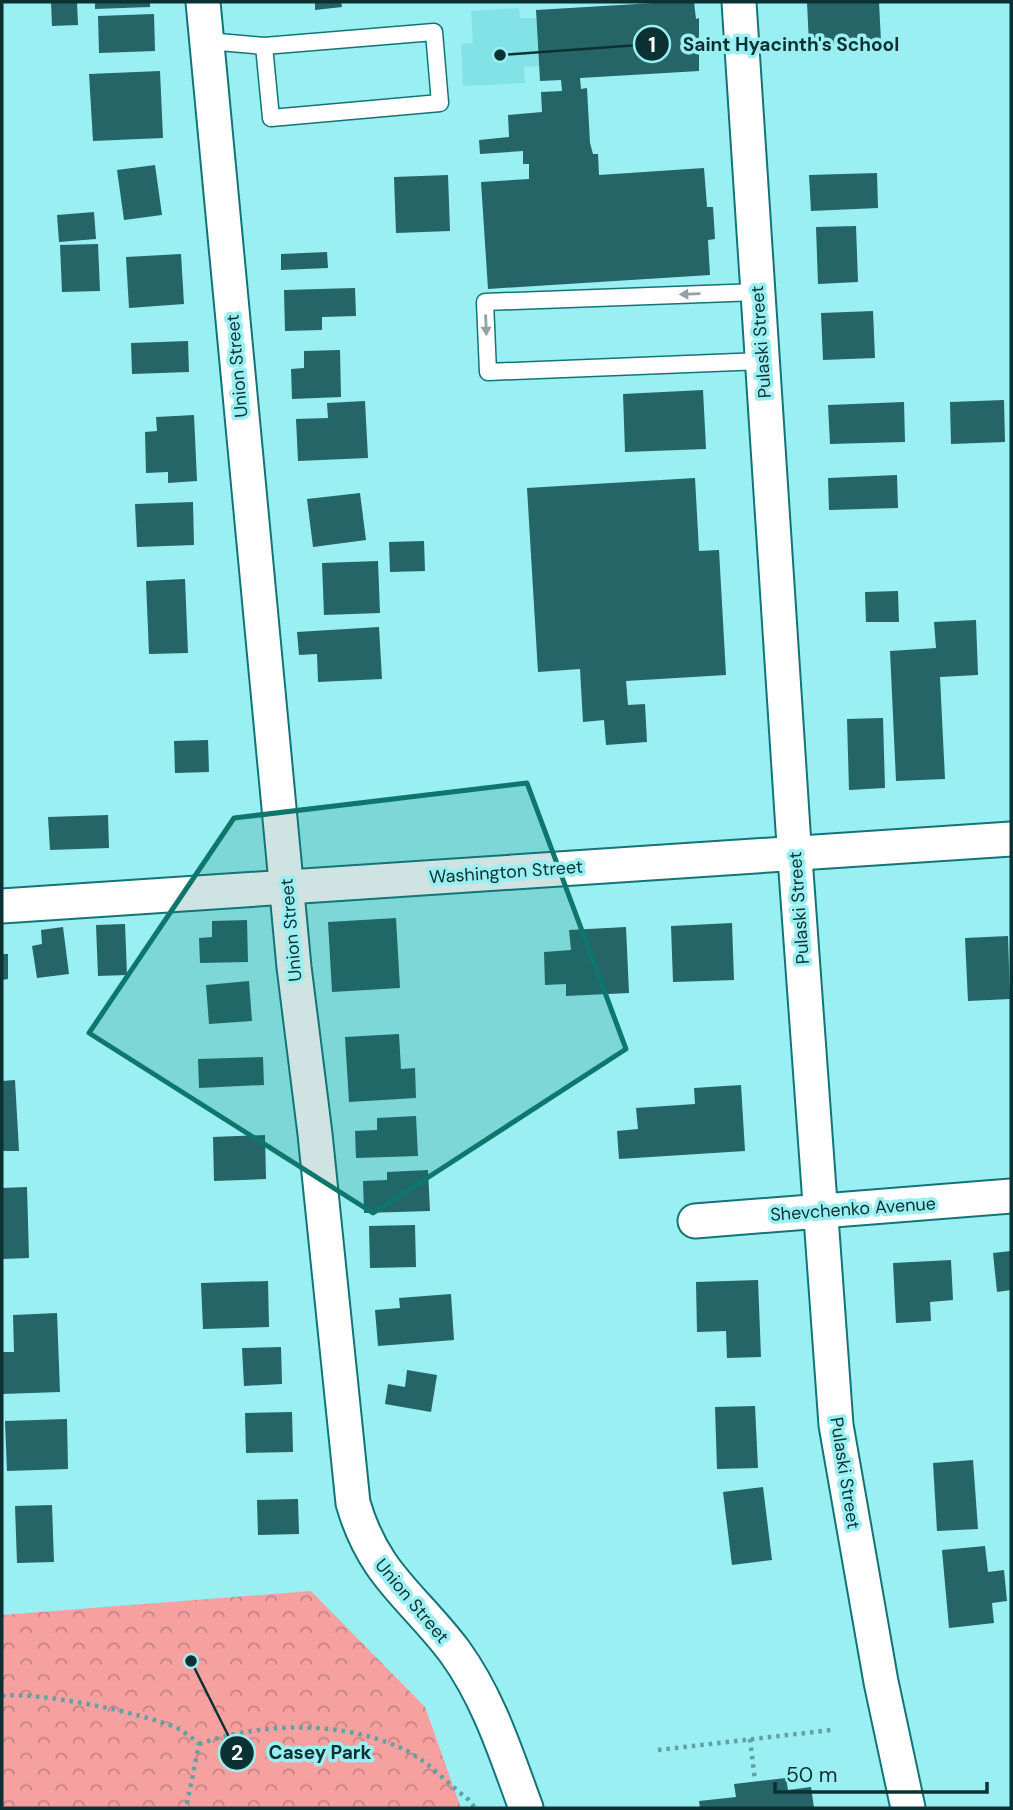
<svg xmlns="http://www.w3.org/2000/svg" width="1013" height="1810" font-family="'DM Sans',sans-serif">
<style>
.built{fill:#83e2e6}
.forest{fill:url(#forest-crowns)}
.building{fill:#256467}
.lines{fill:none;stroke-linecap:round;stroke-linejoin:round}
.service-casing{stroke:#137478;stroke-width:19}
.minor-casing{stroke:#137478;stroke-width:37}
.path{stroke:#60a2a4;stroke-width:4.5;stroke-dasharray:3.5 5;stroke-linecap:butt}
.service{stroke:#fff;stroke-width:16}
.minor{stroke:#fff;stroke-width:33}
.oneway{fill:#92a2a3}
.marked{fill:#0f766e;fill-opacity:0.2;stroke:#0f766e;stroke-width:5;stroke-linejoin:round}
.labels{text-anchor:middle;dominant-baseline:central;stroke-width:7;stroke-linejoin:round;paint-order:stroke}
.street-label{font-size:18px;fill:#0c3132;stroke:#9aeff2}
.leader{fill:none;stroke:#0c3132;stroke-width:2.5}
.callout-dot{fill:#0c3132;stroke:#9aeff2;stroke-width:2.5}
.mark-label{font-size:21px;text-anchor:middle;font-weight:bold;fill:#fff}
.callout-label{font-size:19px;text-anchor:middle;font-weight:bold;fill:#0c3132;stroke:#9aeff2;stroke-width:7;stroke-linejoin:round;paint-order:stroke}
</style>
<defs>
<pattern id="forest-crowns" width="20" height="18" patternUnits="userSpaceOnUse" patternTransform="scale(1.75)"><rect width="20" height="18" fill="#f7a0a0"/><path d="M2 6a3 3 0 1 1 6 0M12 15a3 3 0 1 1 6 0" fill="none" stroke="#c68383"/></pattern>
</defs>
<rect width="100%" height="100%" fill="#9aeff2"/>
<polygon class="built" points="519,8 520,18 536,18 539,66 524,67 525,83 463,86 461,44 473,43 471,11"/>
<polygon class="forest" points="311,1591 425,1707 461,1808 2,1808 2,1615"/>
<g class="building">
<polygon points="51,2 77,2 78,25 52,26"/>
<polygon points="95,2 150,2 150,7 95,9"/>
<polygon points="315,2 341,2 342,7 315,10"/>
<polygon points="671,2 694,2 696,19 699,18 699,71 580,78 581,89 587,88 590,143 593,154 598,154 599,175 704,168 707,207 713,207 715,239 708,240 710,275 488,289 481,182 529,179 529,164 523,164 523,151 480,154 479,140 509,137 508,115 542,112 541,92 562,91 561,80 540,81 536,10"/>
<polygon points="807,2 879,2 881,42 809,45"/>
<polygon points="154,14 155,51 99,53 98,16"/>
<polygon points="160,71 163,138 93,141 89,74"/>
<polygon points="155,165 162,215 124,220 117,170"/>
<polygon points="877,173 878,208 811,211 809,175"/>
<polygon points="448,175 450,231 396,233 394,177"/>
<polygon points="94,212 96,239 59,242 57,215"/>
<polygon points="856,226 858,282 818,284 816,227"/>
<polygon points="98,244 100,291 62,292 60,245"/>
<polygon points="327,252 328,268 281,270 281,254"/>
<polygon points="181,254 184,304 129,308 126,257"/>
<polygon points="355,288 356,316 322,317 322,330 285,331 284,290"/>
<polygon points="873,311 875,358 823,360 821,313"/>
<polygon points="188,341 189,372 132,374 131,343"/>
<polygon points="340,350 341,397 292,399 291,369 304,368 304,351"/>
<polygon points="703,390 706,449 625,452 623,394"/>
<polygon points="1004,400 1005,442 951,444 950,402"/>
<polygon points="365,401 368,458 298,461 296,419 328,418 327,403"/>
<polygon points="904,402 905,442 830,444 828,405"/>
<polygon points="194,415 197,481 168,483 168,472 146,473 145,432 157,431 156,417"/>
<polygon points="897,475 898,508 829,510 828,478"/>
<polygon points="695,478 699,551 719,550 726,675 626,681 628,705 645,704 647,742 606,745 604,720 583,722 580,669 538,672 527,488"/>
<polygon points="360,493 366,540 313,547 307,499"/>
<polygon points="193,502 194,545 137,547 135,504"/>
<polygon points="424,541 425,571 390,572 389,542"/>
<polygon points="378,561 380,613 324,615 322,563"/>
<polygon points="185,579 188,653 149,654 146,581"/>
<polygon points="898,591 899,622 866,622 865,592"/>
<polygon points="976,620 978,675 940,677 945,779 896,781 890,651 936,648 934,622"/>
<polygon points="379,627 382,679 318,682 317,654 299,655 297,632"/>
<polygon points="883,718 885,788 849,790 847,719"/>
<polygon points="208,740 209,772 175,773 174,741"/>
<polygon points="108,815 109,848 50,850 48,817"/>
<polygon points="396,918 400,988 332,992 328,922"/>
<polygon points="247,920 248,962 200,963 199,938 212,937 212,921"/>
<polygon points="732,923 734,980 673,982 671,926"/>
<polygon points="125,924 127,975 98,976 96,925"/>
<polygon points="63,927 69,974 37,978 32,946 42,944 41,930"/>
<polygon points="626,927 629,993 566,996 566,984 545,985 544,952 571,950 569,930"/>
<polygon points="1008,936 1010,999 968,1001 965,938"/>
<polygon points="2,954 8,954 8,979 2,980"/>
<polygon points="249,981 252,1021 209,1024 206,985"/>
<polygon points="399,1034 401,1069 415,1068 416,1098 349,1102 345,1037"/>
<polygon points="263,1057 264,1085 199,1088 198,1059"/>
<polygon points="15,1080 19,1151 2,1151 2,1081"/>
<polygon points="741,1085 745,1151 619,1159 617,1131 638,1129 636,1108 695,1104 694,1088"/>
<polygon points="416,1116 418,1156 356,1158 355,1131 377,1130 377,1118"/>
<polygon points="265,1135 266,1179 214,1181 213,1137"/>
<polygon points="428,1170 430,1211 364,1213 363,1181 387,1180 387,1172"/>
<polygon points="27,1187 29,1258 2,1259 2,1188"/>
<polygon points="415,1225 416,1267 370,1268 369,1226"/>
<polygon points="1011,1251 1011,1290 997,1292 993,1253"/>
<polygon points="951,1260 953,1300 930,1302 931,1321 896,1323 893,1263"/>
<polygon points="758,1280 761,1357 727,1358 726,1331 697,1332 696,1282"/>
<polygon points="268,1281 269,1327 203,1329 201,1283"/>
<polygon points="451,1294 454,1340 378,1346 375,1310 400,1308 399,1298"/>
<polygon points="57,1313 60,1392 2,1394 2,1352 14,1352 13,1315"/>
<polygon points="281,1347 282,1384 244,1386 242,1348"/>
<polygon points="407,1370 437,1375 431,1412 385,1404 388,1384 405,1387"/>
<polygon points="755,1406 758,1468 717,1469 715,1407"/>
<polygon points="292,1412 293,1452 246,1453 245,1413"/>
<polygon points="67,1419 68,1469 7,1471 5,1421"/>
<polygon points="973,1460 978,1529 937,1531 933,1463"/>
<polygon points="763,1487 772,1560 732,1565 723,1492"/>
<polygon points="298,1499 299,1534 258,1535 257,1500"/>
<polygon points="52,1505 54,1562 17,1563 15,1506"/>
<polygon points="985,1546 988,1572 1004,1570 1007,1601 992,1603 994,1623 949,1628 942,1550"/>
<polygon points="786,1778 788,1790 811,1787 814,1808 700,1808 699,1801 736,1797 734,1784"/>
</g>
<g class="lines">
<g class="service-casing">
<g id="service">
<polyline points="207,41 264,46 434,32 440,103 271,118 264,46"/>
<polyline points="758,292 485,302 488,372 762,361"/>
</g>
</g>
<g class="minor-casing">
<g id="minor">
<path d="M203,2L294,967L315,1134L353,1503C374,1576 413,1596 455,1652C489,1699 506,1754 526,1808"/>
<polyline points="739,2 793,830 836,1425 881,1682 908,1808"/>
<polyline points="2,906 1011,839"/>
<polyline points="695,1221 1011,1196"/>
</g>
</g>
<g class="path">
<path d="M2,1696C38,1691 143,1713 177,1728C185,1732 192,1738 199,1744L186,1808"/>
<polyline points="750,1739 755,1781"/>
<path d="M199,1744C262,1722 344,1720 405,1750C428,1761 449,1785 469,1800L475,1808"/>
<polyline points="658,1750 831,1730"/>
</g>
<use href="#service" class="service"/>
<use href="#minor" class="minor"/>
</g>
<defs><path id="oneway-solid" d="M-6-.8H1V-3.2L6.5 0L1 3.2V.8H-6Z" transform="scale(1.75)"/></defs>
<g class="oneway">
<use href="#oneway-solid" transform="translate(690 294) rotate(178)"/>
<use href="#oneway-solid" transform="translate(486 325) rotate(88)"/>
</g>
<path class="marked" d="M527,783L626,1049L373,1213L89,1033L234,818Z"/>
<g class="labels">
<g class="street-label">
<text transform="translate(761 342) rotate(-94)">Pulaski Street</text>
<text transform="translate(237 366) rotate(-95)">Union Street</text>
<text transform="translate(506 872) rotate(-4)">Washington Street</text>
<text transform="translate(799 908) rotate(-94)">Pulaski Street</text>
<text transform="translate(291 930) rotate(-95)">Union Street</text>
<text transform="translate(853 1209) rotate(-4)">Shevchenko Avenue</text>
<text transform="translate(845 1473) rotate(81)">Pulaski Street</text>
<text transform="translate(412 1601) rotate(50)">Union Street</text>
</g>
</g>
<path class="leader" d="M500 55L652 44M191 1661L237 1753"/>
<g class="callout-dot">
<circle cx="500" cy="55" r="7"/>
<circle cx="191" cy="1661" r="7"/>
<circle cx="652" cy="44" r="18"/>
<circle cx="237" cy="1753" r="18"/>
</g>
<g class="mark-label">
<text x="652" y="52">1</text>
<text x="237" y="1760">2</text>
</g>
<g class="callout-label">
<text x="791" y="51">Saint Hyacinth's School</text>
<text x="320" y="1759">Casey Park</text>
</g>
<rect width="1013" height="1810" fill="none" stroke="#0c3132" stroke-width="7"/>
<path d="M775 1782v10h212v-10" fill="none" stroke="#0c3132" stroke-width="3.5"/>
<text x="786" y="1782" font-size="21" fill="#0c3132" stroke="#9aeff2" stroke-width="5" paint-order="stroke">50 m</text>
</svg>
